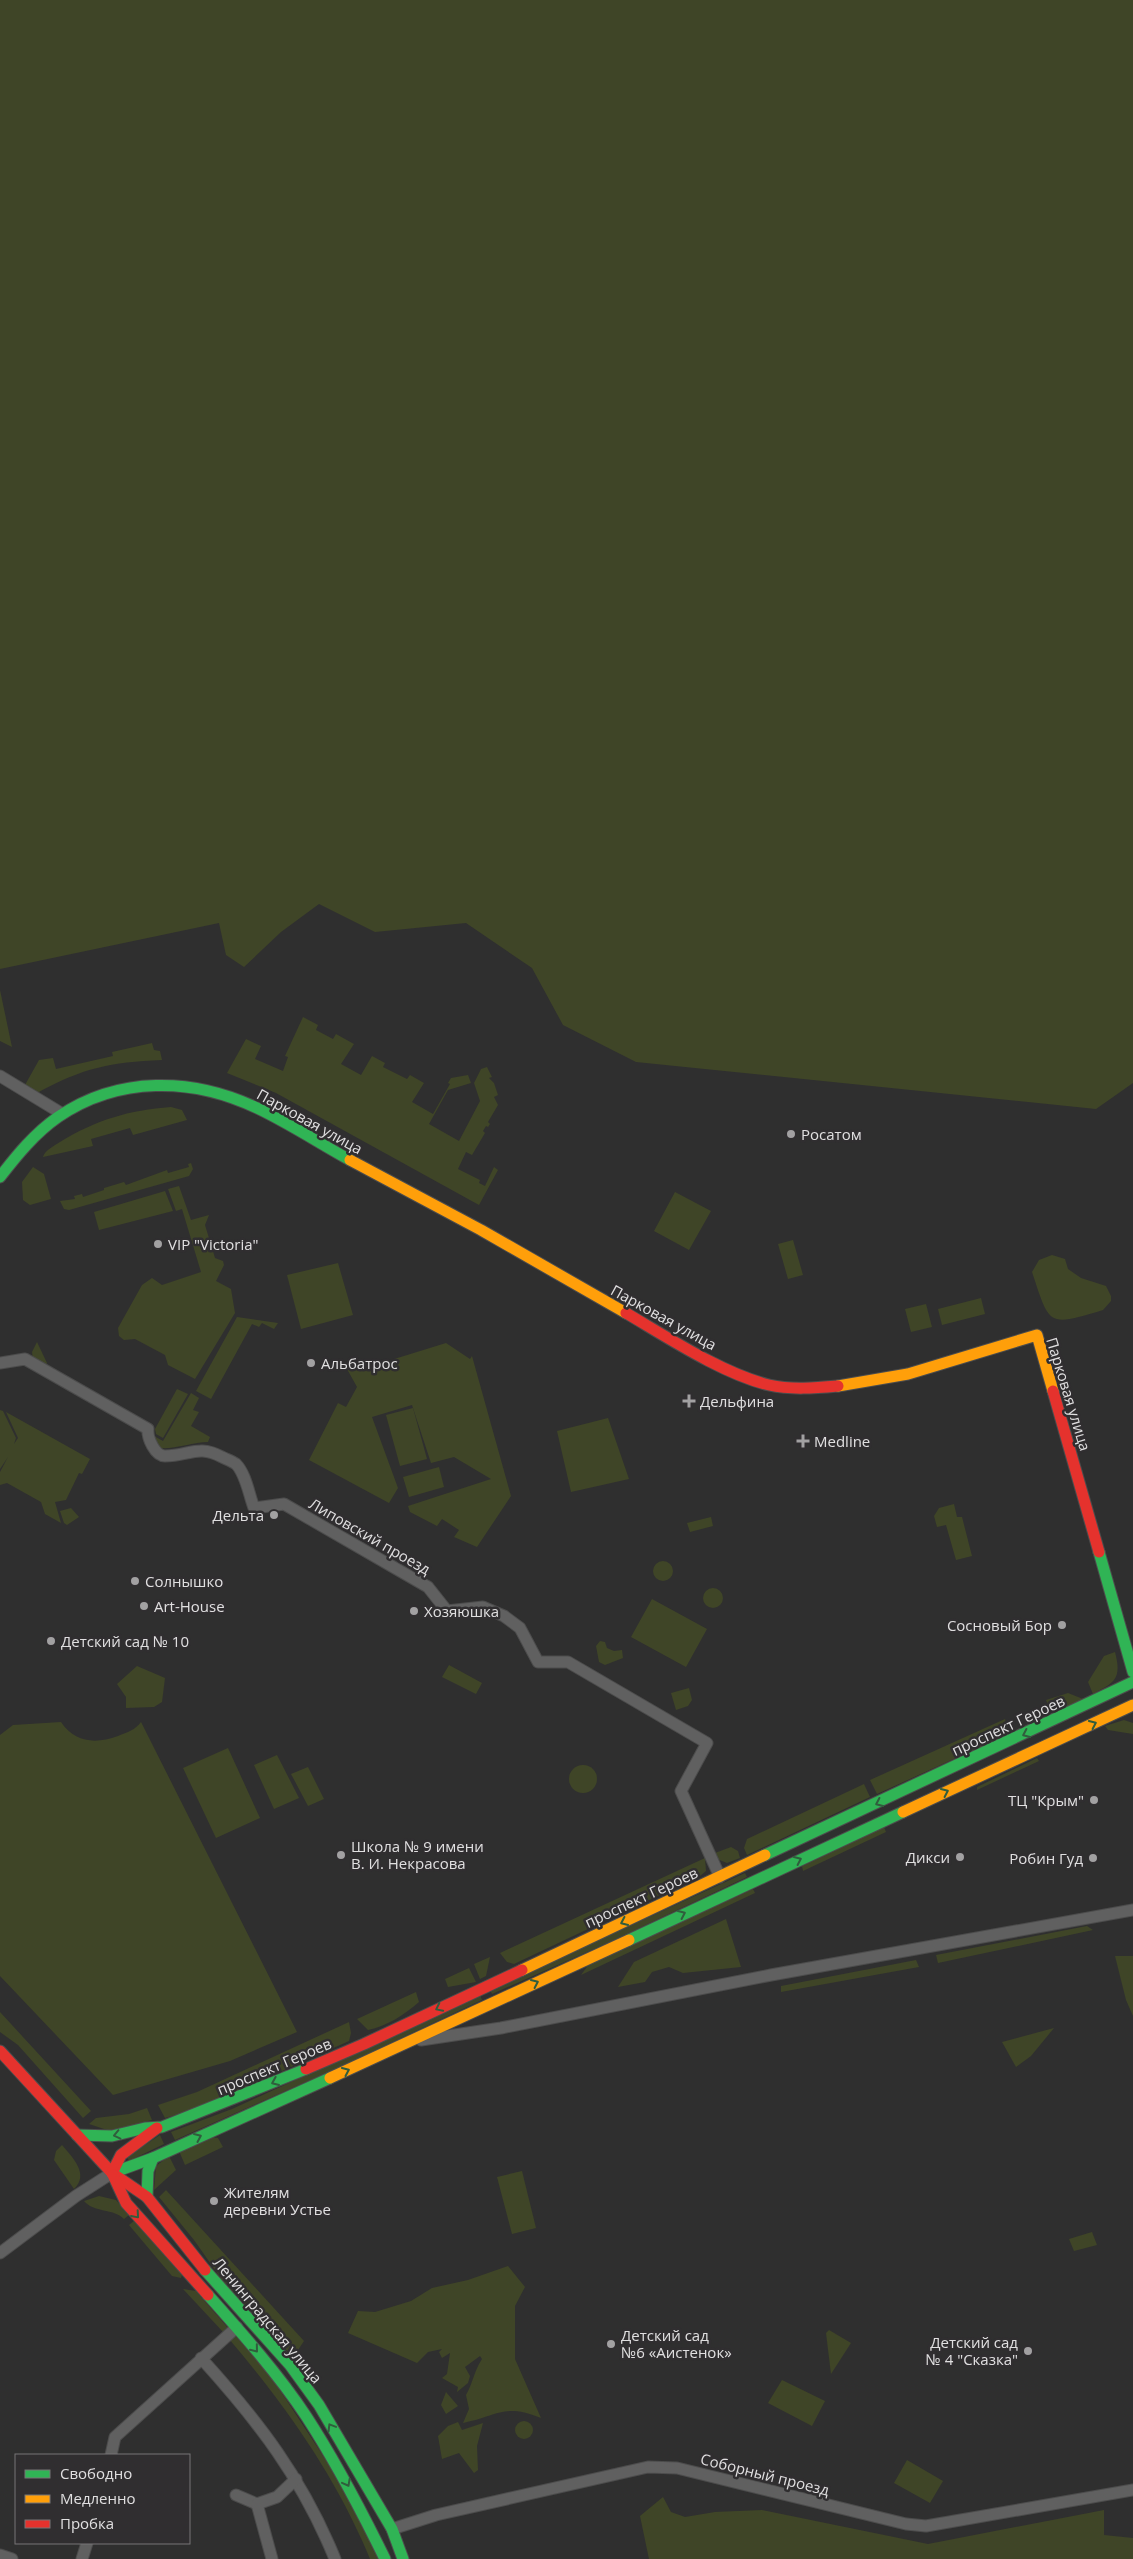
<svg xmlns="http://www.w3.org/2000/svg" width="1133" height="2559" font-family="'Open Sans',sans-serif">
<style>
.green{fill:#3f4527}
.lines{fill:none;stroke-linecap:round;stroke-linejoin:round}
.street-casing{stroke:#4c4c4c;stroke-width:13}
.fast-casing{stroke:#4c4c4c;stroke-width:13}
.slow-casing{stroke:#4c4c4c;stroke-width:13}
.jam-casing{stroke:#4c4c4c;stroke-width:13}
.street{stroke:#606060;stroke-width:11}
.fast{stroke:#30b455;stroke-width:11}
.slow{stroke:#ff9f0a;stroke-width:11}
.jam{stroke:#e5322d;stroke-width:11}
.oneway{stroke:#305d3d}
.poi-dot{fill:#a2a1a2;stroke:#302e30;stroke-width:2}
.labels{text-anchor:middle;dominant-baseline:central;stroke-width:5;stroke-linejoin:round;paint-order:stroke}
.street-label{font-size:15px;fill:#e0dfe0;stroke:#302e30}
.poi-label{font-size:15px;fill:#e0dfe0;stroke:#302e30;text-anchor:start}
</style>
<rect width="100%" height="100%" fill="#2f2f2f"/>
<g class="green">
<polygon points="0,0 1133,0 1133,1083 1096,1109 636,1062 563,1025 532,968 466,923 375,932 319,904 281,932 244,967 226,955 219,923 0,969"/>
<polygon points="0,990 12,1047 0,1041"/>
<polygon points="303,1017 318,1025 316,1030 333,1039 336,1034 354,1044 341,1064 361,1075 372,1056 385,1063 383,1067 407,1079 410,1075 424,1083 412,1102 433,1114 450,1084 448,1083 451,1078 468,1075 471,1083 448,1090 429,1124 459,1141 480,1101 474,1083 481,1069 487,1067 492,1077 489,1078 494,1083 498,1095 494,1097 498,1105 488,1122 490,1124 488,1127 486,1126 483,1131 485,1133 472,1155 466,1152 458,1169 480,1180 479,1183 485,1186 494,1167 498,1170 479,1205 276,1093 227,1073 246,1039 261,1046 255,1059 283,1071 288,1057 285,1056"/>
<path d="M152,1043L154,1050L160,1051L162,1060C110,1062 83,1068 37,1093L25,1085L39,1060L53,1058L56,1069L113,1056L112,1052Z"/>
<path d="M171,1107L182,1110L187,1120L133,1135L130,1128L91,1139L93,1146L43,1157C45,1150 54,1146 60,1142C96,1120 129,1110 171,1107Z"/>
<polygon points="191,1163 193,1169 189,1176 69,1210 64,1209 60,1201 75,1199 74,1196 82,1194 83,1197 104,1190 104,1188 124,1182 126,1185 167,1170 168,1173 189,1167 188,1164"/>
<polygon points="33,1167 44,1174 51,1199 30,1205 23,1200 22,1182"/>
<polygon points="179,1186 191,1220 209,1215 205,1225 215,1258 223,1261 224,1265 216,1281 231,1289 235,1313 195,1379 168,1365 165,1355 135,1339 124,1340 119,1336 118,1328 142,1285 152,1278 162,1285 201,1272 182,1209 176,1211 168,1189"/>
<polygon points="165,1191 173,1211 99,1230 94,1212"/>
<polygon points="675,1192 711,1211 689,1250 654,1231"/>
<polygon points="793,1240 803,1275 788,1279 778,1244"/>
<path d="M1052,1255L1065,1259L1068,1269L1081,1278L1106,1286L1111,1296V1301L1103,1310C1047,1327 1050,1326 1032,1272L1039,1260Z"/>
<polygon points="338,1263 353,1315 301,1329 287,1275"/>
<polygon points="981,1298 985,1314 942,1325 938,1309"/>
<polygon points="926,1304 932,1327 911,1332 905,1309"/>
<polygon points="237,1317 278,1323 274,1329 262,1323 259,1327 252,1324 211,1399 196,1391"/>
<polygon points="37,1342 47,1363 45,1367 33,1360 32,1352"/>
<polygon points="446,1343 470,1359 472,1356 511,1496 477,1547 454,1537 459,1530 442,1519 437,1526 410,1512 408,1506 491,1479 454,1457 431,1463 412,1405 372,1417 398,1488 389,1503 309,1460 338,1403 346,1407 357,1387 347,1369 391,1360"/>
<polygon points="177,1389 188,1394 163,1438 156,1434 155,1429"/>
<path d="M191,1393L199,1398L193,1410L199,1412L191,1426L210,1437L208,1442C193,1442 172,1450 160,1448L152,1435L163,1441Z"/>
<polygon points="413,1408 427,1459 400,1466 386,1415"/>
<polygon points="0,1410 3,1411 16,1438 14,1444 18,1438 6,1412 90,1459 82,1474 79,1473 66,1500 55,1502 61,1523 45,1514 41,1502 7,1483 0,1485 0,1472 8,1457 0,1469"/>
<polygon points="608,1418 629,1479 571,1492 557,1431"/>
<polygon points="439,1467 444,1487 409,1497 403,1477"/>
<polygon points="954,1504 957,1517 962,1517 972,1556 956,1560 946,1525 937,1527 934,1516 939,1508"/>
<polygon points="71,1508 79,1517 67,1525 64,1523 60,1511"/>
<polygon points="711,1517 713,1526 690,1532 687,1523"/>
<circle cx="663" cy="1571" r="10"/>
<circle cx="713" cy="1598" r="10"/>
<polygon points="652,1599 707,1629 686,1667 631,1637"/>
<polygon points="600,1641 605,1642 607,1648 614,1651 622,1650 623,1658 605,1665 599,1662 596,1646"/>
<path d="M1115,1652C1122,1679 1115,1682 1093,1694L1088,1682L1104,1656Z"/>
<polygon points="449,1665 482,1683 476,1694 442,1677"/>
<polygon points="137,1666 165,1678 162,1702 154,1707 126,1708 126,1697 117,1684"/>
<polygon points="689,1688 692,1700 688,1706 676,1710 671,1693"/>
<polygon points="1068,1693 1083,1699 1072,1705 1050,1710 1046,1700"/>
<polygon points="1005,1719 1008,1729 991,1742 877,1794 870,1780"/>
<polygon points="1124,1720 1133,1723 1133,1734 1108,1730 1105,1726"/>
<path d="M61,1722C75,1743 96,1744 118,1736C128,1732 135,1730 141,1722L297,2032L230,2061L113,2095L0,1976V1735L13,1725Z"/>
<polygon points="228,1748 260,1818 216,1838 183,1768"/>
<polygon points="277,1755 299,1798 274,1809 254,1765"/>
<polygon points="1037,1758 1039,1761 977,1790 977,1787"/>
<circle cx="583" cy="1779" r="14"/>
<polygon points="308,1767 324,1799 308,1806 291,1774"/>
<polygon points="864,1784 870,1797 747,1855 744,1848 747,1839"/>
<polygon points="884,1827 886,1832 803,1871 802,1866"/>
<polygon points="731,1847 738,1851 740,1858 727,1863 717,1859 715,1853"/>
<polygon points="705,1858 706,1871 700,1876 514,1964 507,1962 500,1953"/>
<polygon points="745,1873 747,1877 612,1941 492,1994 490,1990"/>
<polygon points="753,1889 755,1893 581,1975 589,1964"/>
<polygon points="726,1919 741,1967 683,1973 669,1967 652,1972 645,1982 618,1987 634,1962"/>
<polygon points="1087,1926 1093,1930 938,1963 936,1955"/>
<polygon points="1115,1956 1133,1956 1133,2016 1126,2000"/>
<polygon points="490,1957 486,1976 480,1979 474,1964"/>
<polygon points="916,1960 919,1967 781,1992 781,1986"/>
<polygon points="469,1968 476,1982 448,1987 445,1979"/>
<path d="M416,1992L419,2002C404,2015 387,2026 368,2030L357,2019Z"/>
<polygon points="480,1995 482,2000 333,2070 175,2140 171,2132 232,2109"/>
<polygon points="0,2012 91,2111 83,2118 18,2045 0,2032"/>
<polygon points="349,2022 351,2033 349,2041 195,2110 165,2118 158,2105 197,2092"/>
<polygon points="1054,2028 1031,2056 1016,2067 1002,2042"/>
<polygon points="147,2108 152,2120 110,2131 89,2124 96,2118 129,2114"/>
<polygon points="160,2135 164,2144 129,2161 127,2157"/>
<polygon points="211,2137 218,2138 223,2147 185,2165 179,2151"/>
<path d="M62,2145C72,2157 90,2174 74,2189L54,2160L56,2151Z"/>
<polygon points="169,2156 176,2170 154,2190 156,2166"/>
<polygon points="522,2171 536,2228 512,2234 497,2177"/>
<polygon points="166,2190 304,2341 298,2350 288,2352 220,2277 194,2240 159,2197"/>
<path d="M99,2196L116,2200L129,2215L124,2219C113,2208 94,2213 84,2201Z"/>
<polygon points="134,2221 182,2275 181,2278 172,2276 129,2225"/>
<polygon points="1092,2232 1097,2245 1074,2251 1069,2239"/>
<path d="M508,2266L525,2287L515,2306V2359L541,2418C503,2403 499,2416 463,2423L469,2409L466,2395C473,2383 474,2371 482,2359L480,2356L465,2367L470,2376L468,2383L457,2392L458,2387L442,2378L447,2374L450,2353L442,2358L439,2352L442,2349L428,2352L417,2363L348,2333L358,2311L375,2312L411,2301L432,2288L468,2280Z"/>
<polygon points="183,2289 196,2291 228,2328 224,2333"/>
<polygon points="829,2330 851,2343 831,2374 826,2333"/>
<path d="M236,2336L272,2378L339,2480L379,2559H370C337,2478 286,2406 229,2339Z"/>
<polygon points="782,2380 825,2401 812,2426 768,2403"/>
<polygon points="446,2392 458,2406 446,2414 441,2405"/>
<circle cx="524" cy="2430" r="9"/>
<polygon points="458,2422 462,2430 483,2423 477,2446 478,2470 474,2473 459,2453 442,2459 438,2436 448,2426"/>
<polygon points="907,2460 943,2481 930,2503 894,2483"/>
<polygon points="663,2497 671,2512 685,2517 715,2512 762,2510 928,2544 1104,2510 1104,2535 1133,2538 1133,2559 649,2559 640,2516"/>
</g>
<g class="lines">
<g class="street-casing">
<g id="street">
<polyline points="0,1076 61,1113"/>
<path d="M0,1363L25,1359L148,1429C147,1438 155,1456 165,1456C189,1456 198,1444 222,1457C226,1459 232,1461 236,1464C246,1474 249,1495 254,1508L284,1504L428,1587L447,1611L483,1607L504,1616L520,1628L538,1662H568L707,1743L681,1791L720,1877"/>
<polyline points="421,2040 501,2028 771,1975 1133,1910"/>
<polyline points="0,2253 76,2196 112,2173"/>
<path d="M201,2358C259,2422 302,2478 335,2559"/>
<polyline points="111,2455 115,2437 237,2327"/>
<polyline points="236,2495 257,2504"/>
<polyline points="392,2529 436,2515 648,2467 677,2468 906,2524 926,2526 1133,2490"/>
<polyline points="0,2555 12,2559"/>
<polyline points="82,2559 87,2543"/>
<polyline points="272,2559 257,2504 277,2497 296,2479"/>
</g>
</g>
<g class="fast-casing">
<g id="fast">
<path d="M0,1177C17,1155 35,1133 58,1117C118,1076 192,1077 257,1108C289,1123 319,1143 350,1160"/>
<polyline points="1099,1552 1133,1672"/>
<polyline points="765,1855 1133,1682"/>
<polyline points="629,1940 903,1812"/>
<polyline points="77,2135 112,2136 145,2128 162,2127 306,2069"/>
<polyline points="112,2173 153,2158 330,2078"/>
<polyline points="147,2197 148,2171 153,2158"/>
<polyline points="205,2270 290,2365 319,2405 392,2529 403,2559"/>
<path d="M208,2295C241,2332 279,2375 306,2416C336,2462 361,2510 385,2559"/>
</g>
</g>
<g class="slow-casing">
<g id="slow">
<polyline points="350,1160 481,1230 626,1313"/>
<polyline points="838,1386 908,1374 1037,1335 1053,1391"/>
<polyline points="903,1812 1133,1705"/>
<polyline points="522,1970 765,1855"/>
<polyline points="330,2078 629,1940"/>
</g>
</g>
<g class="jam-casing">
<g id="jam">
<path d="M626,1313C667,1337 723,1374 769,1385C791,1390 815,1388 838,1386"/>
<polyline points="1053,1391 1099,1552"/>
<polyline points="0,2051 112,2173 147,2197 205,2270"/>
<polyline points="306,2069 364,2044 522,1970"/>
<polyline points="112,2173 121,2155 157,2128"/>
<polyline points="113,2175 126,2203 208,2295"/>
</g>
</g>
<use href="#street" class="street"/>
<use href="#fast" class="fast"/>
<use href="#slow" class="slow"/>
<use href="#jam" class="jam"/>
</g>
<defs><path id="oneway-chevron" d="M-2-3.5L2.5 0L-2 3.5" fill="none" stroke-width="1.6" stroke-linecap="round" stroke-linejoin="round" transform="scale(1.25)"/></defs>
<g class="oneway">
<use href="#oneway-chevron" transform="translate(1093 1724) rotate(-25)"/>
<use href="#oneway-chevron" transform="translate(1026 1734) rotate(155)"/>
<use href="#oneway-chevron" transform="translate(945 1792) rotate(-25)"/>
<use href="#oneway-chevron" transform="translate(879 1803) rotate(155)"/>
<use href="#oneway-chevron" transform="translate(798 1860) rotate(-25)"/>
<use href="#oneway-chevron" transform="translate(682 1914) rotate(-25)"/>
<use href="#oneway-chevron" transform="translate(624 1922) rotate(155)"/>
<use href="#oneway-chevron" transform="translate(535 1983) rotate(-25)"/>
<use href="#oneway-chevron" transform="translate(439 2008) rotate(154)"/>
<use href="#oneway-chevron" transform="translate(346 2071) rotate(-24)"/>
<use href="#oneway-chevron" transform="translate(275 2082) rotate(157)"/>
<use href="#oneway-chevron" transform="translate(117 2135) rotate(167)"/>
<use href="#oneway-chevron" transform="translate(198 2137) rotate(-24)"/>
<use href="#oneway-chevron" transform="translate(136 2215) rotate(49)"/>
<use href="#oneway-chevron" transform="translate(255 2349) rotate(51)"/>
<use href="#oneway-chevron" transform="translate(331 2427) rotate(-121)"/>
<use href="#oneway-chevron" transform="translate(347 2483) rotate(62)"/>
</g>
<g class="poi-dot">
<circle cx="791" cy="1134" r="5"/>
<circle cx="158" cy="1244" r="5"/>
<circle cx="311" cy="1363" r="5"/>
<path d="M686.5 1393.5h5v5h5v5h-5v5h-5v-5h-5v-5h5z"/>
<path d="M800.5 1433.5h5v5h5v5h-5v5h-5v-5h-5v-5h5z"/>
<circle cx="274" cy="1515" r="5"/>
<circle cx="135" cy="1581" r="5"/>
<circle cx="144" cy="1606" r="5"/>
<circle cx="414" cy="1611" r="5"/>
<circle cx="1062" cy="1625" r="5"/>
<circle cx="51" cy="1641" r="5"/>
<circle cx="1094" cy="1800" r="5"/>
<circle cx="341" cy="1855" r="5"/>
<circle cx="960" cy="1857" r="5"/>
<circle cx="1093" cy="1858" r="5"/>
<circle cx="214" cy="2201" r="5"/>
<circle cx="611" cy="2344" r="5"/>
<circle cx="1028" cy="2351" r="5"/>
</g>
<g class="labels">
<g class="street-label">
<text transform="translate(310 1121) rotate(29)">Парковая улица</text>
<text transform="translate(664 1317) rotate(29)">Парковая улица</text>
<text transform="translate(1069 1394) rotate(73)">Парковая улица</text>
<text transform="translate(370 1536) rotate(30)">Липовский проезд</text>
<text transform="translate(1008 1725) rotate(-25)">проспект Героев</text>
<text transform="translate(641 1897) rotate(-25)">проспект Героев</text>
<text transform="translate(274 2066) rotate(-23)">проспект Героев</text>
<text transform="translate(268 2320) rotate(50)">Ленинградская улица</text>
<text transform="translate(765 2474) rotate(14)">Соборный проезд</text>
</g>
<g class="poi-label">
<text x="801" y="1134">Росатом</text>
<text x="168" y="1244">VIP "Victoria"</text>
<text x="321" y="1363">Альбатрос</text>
<text x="700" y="1401">Дельфина</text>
<text x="814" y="1441">Medline</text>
<text x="264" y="1515" text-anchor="end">Дельта</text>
<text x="145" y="1581">Солнышко</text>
<text x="154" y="1606">Art-House</text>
<text x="424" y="1611">Хозяюшка</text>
<text x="1052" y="1625" text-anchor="end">Сосновый Бор</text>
<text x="61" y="1641">Детский сад № 10</text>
<text x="1084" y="1800" text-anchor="end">ТЦ "Крым"</text>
<text x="351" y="1846">Школа № 9 имени<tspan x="351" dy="17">В. И. Некрасова</tspan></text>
<text x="950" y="1857" text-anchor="end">Дикси</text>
<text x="1083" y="1858" text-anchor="end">Робин Гуд</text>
<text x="224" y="2192">Жителям<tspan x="224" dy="17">деревни Устье</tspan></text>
<text x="621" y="2335">Детский сад<tspan x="621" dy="17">№6 «Аистенок»</tspan></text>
<text x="1018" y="2342" text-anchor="end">Детский сад<tspan x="1018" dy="17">№ 4 "Сказка"</tspan></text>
</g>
</g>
<rect x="15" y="2454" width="175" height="90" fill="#302e30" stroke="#767576"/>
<rect x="25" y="2470" width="25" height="8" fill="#30b455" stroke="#767576"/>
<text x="60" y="2479" font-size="15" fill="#e0dfe0">Свободно</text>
<rect x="25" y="2495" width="25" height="8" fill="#ff9f0a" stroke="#767576"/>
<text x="60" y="2504" font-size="15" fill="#e0dfe0">Медленно</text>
<rect x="25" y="2520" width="25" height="8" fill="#e5322d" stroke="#767576"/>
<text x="60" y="2529" font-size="15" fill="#e0dfe0">Пробка</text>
</svg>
